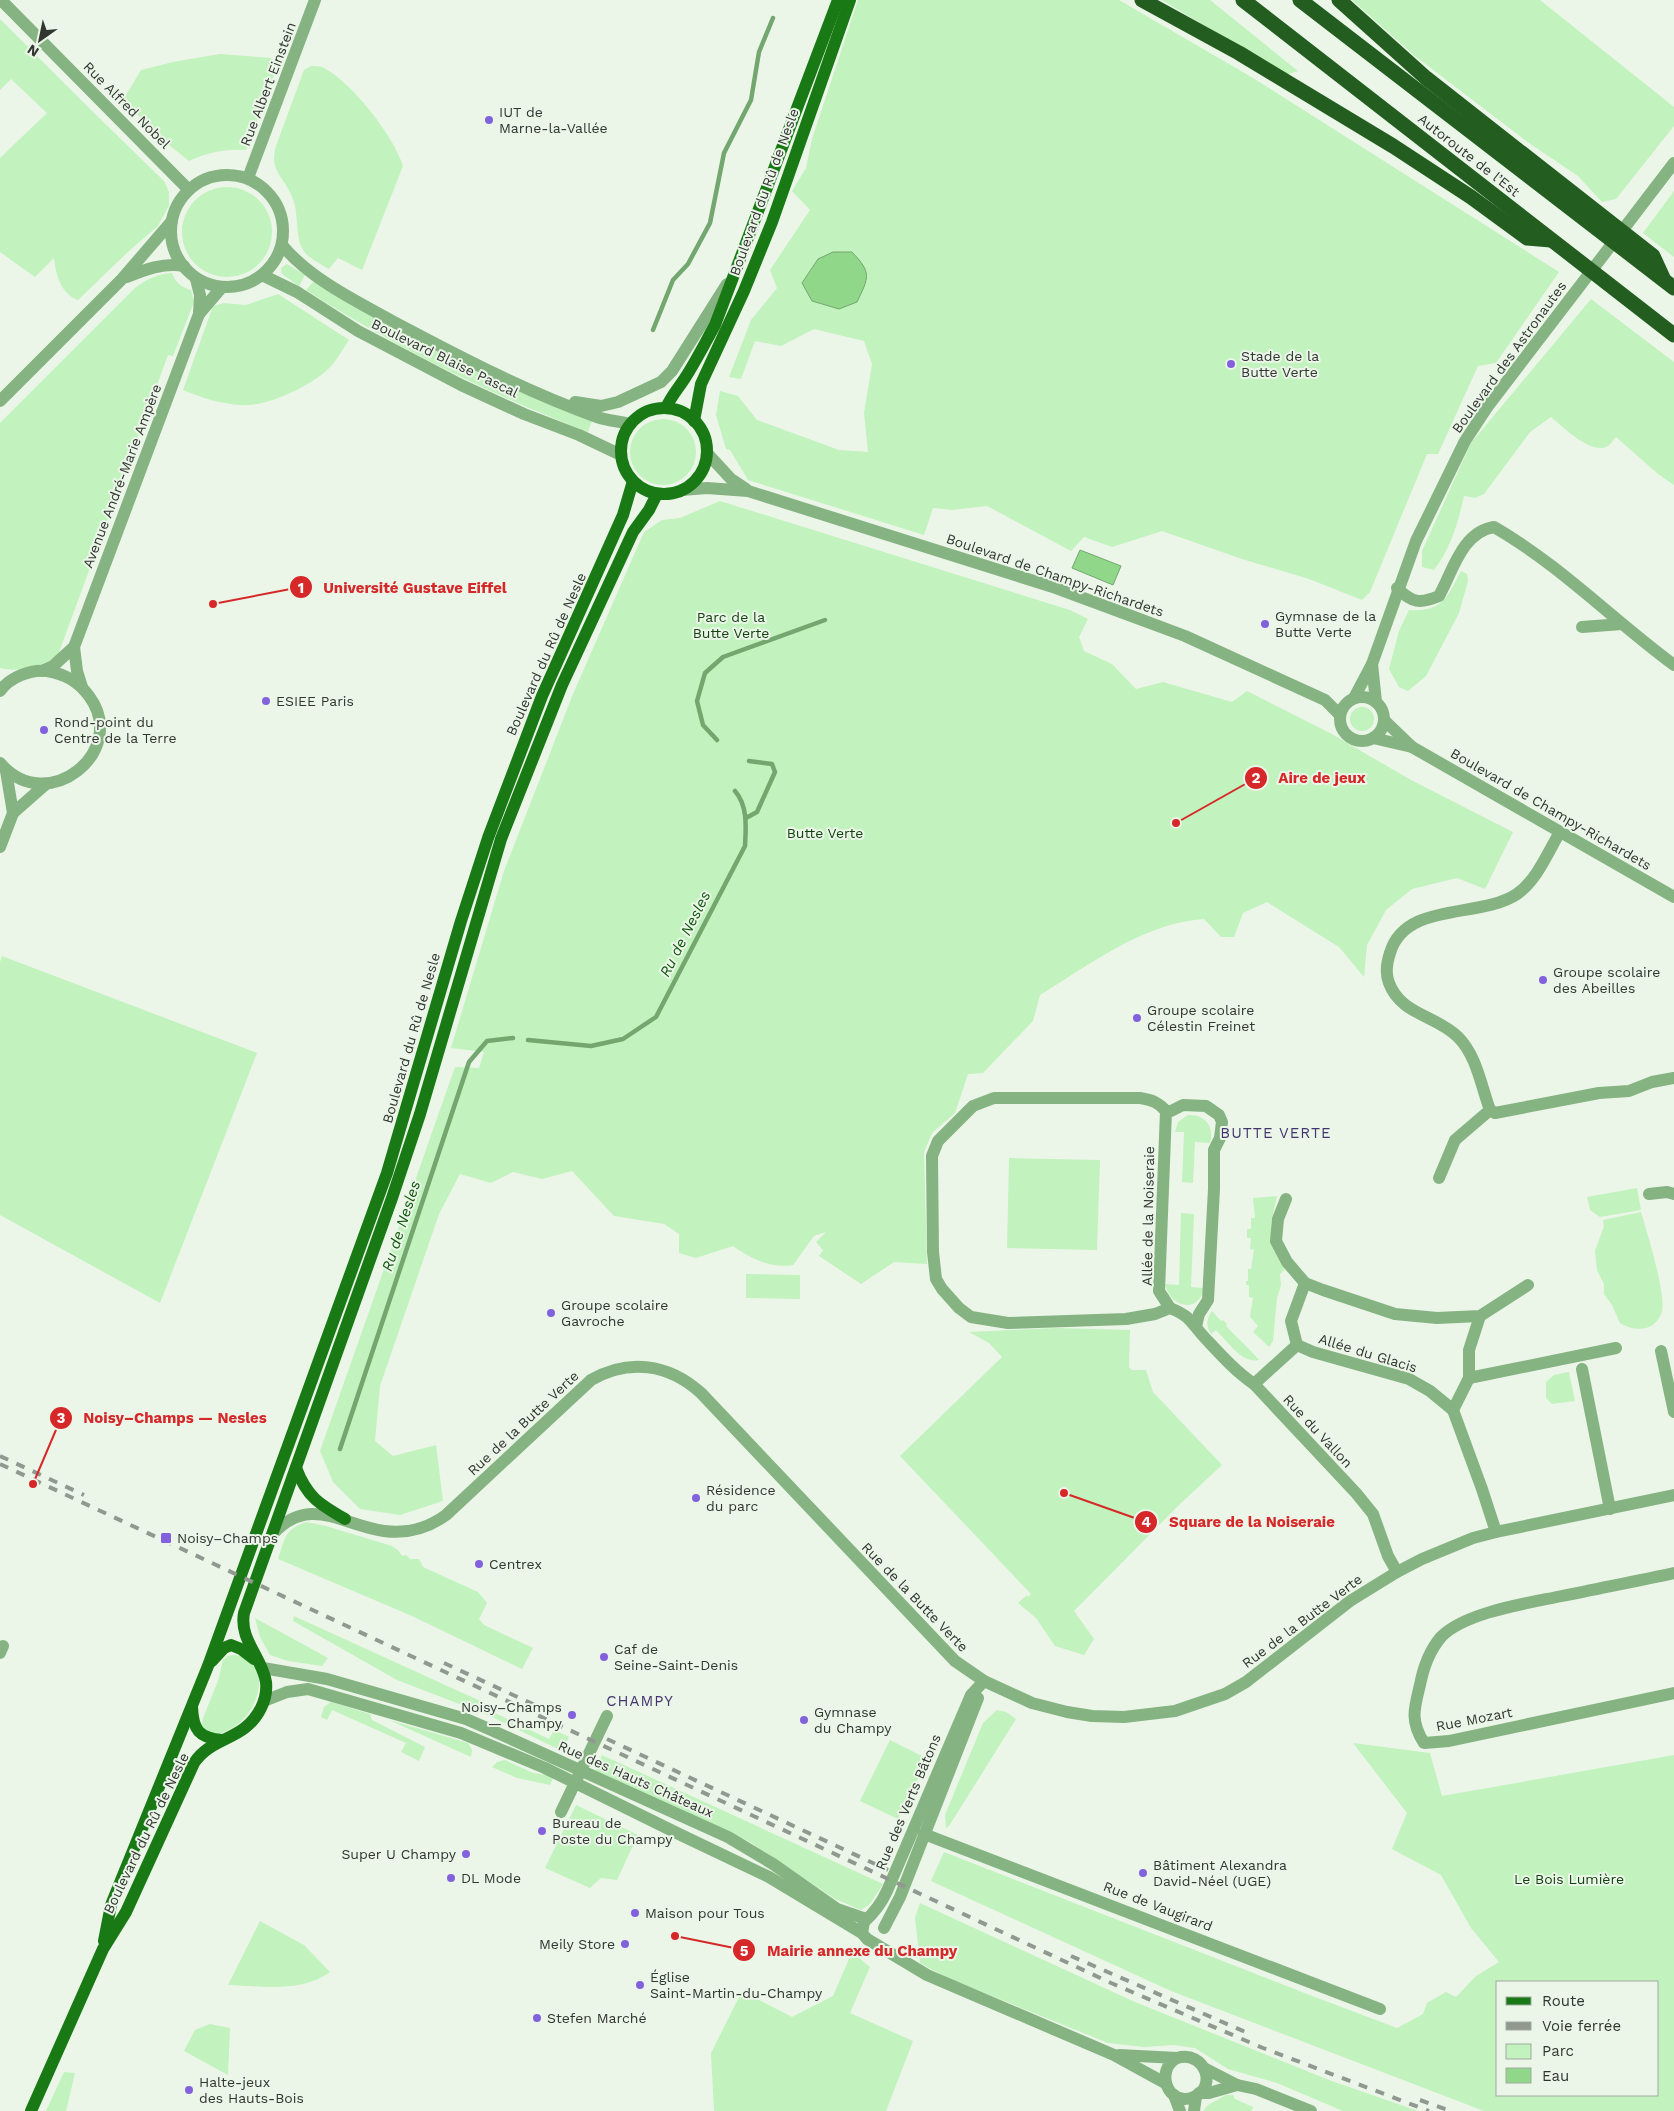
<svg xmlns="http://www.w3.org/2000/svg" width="1674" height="2111" font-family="'Work Sans',sans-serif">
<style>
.green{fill:#c2f2bd;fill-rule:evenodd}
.water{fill:#90d78a;stroke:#74a76f}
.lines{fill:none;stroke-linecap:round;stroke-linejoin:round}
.stream{stroke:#74a76f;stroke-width:4.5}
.minor{stroke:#86b382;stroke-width:12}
.major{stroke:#197a15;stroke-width:12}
.highway{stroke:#235e20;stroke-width:15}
.rail{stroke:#91988f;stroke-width:4;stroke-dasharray:9 9;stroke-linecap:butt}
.poi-dot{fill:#8261dc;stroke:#ebf6e9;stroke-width:2}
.labels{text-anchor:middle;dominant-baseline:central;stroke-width:4;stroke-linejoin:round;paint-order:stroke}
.street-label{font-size:14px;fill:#323631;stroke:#ebf6e9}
.poi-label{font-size:14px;fill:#323631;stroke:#ebf6e9;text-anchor:start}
.park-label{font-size:14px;fill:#134311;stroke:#ebf6e9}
.water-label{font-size:15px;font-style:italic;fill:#0f580c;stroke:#ebf6e9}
.neighbourhood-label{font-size:15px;letter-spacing:1px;fill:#433470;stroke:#ebf6e9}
.leader{fill:none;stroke:#d62828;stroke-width:2}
.callout-dot{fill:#d62828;stroke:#ebf6e9;stroke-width:2}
.mark-label{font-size:15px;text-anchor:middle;font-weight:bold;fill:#fff}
.callout-label{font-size:15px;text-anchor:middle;font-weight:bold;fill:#d62828;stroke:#ebf6e9;stroke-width:4;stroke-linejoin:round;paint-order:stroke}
</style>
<rect width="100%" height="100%" fill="#ebf6e9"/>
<g class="green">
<polygon points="858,0 1119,0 1253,78 1559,272 1496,363 1478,366 1438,454 1427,454 1370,592 1362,600 1309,579 1242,559 1162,531 1112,547 1084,537 1071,551 987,506 952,510 933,508 924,535 748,480 730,450 726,449 716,415 720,391 738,396 757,420 839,450 868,452 864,413 872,364 864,341 814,329 781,346 755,341 741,379 729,377 751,320 777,288 770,270 810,210 792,191 806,168 812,139"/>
<polygon points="1162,0 1210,0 1298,71 1286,75"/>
<polygon points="1352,0 1540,0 1674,107 1674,126 1616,199 1602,202 1578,176 1529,143 1415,56"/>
<path d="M0,19L94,113L164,181L169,192V205L158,226L131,249L78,300C61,294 56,275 54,258L35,277L0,252V158L47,113L11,79L0,90Z"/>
<path d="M220,54L271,58L276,70L246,150C223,149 210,152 189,161L164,141L123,100L141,70L173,62Z"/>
<path d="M311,66C314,66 319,66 322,67C350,80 394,136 403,166L362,270L338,258L329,269C319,263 307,258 302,248C296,237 298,215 294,202C287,178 268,173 276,146L304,70Z"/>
<circle cx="227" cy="232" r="45"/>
<polygon points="1674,191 1674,257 1643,233"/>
<polygon points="287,264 305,275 299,286 282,274 281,268"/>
<path d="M172,273C176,283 181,287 191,290L194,302L173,356L168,355L58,655C43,666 19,673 0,668V423L135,288C147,279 157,274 172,273Z"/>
<path d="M314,281C372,316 431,351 494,380C526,395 560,407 592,421L588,432C489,394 395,347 306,290Z"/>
<path d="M278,294L349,340C342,350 335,364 326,371C308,387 266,407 242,405C221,404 202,398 183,390L213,306L224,303L246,305Z"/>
<path d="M1591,299L1674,362V485L1658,474L1616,437C1614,439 1611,444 1608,446C1592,456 1563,427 1551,417L1530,432L1484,494L1475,498L1464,496C1458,523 1451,548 1434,570L1422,567V551L1471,443Z"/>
<circle cx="663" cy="452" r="33"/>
<path d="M720,501L1070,610L1088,619L1079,637L1084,651L1112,664L1136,689L1163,682L1232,702L1247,691L1330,733L1411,780L1513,832L1485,889L1457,878L1412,889L1386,910L1367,945L1364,977L1339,947L1267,902L1243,913L1234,937H1221L1204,919C1143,923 1091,964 1040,995L1033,1021L983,1073L968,1074L955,1113L932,1133L924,1152L927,1264L894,1262L861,1284L819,1256L823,1250L816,1242L826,1232L814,1236L793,1265C772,1269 749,1258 733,1246L696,1258L679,1253V1234L664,1224L614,1216L572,1171L542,1179L513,1172L491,1183L460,1174L439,1214L380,1386L375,1441L393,1456L436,1445L443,1501L400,1515L360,1509L333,1482L320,1451L455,1067L479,1068L484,1052L451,1048L504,871L573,694L644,532L662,520L680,518Z"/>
<path d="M1461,571L1467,574L1468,581L1459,613L1426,676L1408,691L1399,687L1389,669L1399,631L1409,610C1442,612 1447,598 1461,571Z"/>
<circle cx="1362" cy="719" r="12"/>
<polygon points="2,956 257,1053 160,1303 0,1215 0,962"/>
<path d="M1188,1115C1205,1114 1215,1127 1210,1143L1195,1142L1193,1183L1182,1182L1184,1132H1175L1178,1122Z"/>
<polygon points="1009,1158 1100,1160 1097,1250 1007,1248"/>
<polygon points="1637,1188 1641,1210 1600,1217 1590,1210 1587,1197"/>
<polygon points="1277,1196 1271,1223 1273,1241 1285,1269 1280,1274 1281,1285 1277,1298 1273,1341 1269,1347 1253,1332 1258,1326 1250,1317 1253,1298 1249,1297 1249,1285 1246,1285 1246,1281 1248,1281 1248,1269 1251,1269 1254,1250 1250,1249 1251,1238 1247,1238 1247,1229 1251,1229 1251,1218 1255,1218 1253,1198"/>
<path d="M1641,1212C1647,1232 1666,1294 1662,1311C1660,1319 1654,1326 1646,1328C1637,1330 1628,1328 1620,1323L1612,1305L1604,1294V1284L1597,1270L1595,1251L1604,1226L1603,1220Z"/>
<path d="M1181,1213L1194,1214L1191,1287L1204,1288C1199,1314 1170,1308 1165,1284L1179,1285Z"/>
<polygon points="746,1274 800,1275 800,1299 746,1298"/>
<path d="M1212,1311L1221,1321L1223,1320L1227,1324L1226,1326C1237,1338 1249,1348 1259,1360C1242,1364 1227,1341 1216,1330L1211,1334C1206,1326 1206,1319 1212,1311Z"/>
<polygon points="1056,1328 1130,1330 1129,1367 1132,1370 1146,1370 1153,1392 1222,1465 1179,1505 1074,1611 1094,1639 1084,1655 1055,1646 1036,1618 1018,1603 1027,1595 1028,1597 1031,1594 900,1456 1002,1357 989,1343 969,1332"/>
<polygon points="1569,1372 1575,1401 1552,1404 1546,1398 1546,1382 1554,1375"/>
<path d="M306,1522L326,1526L392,1546L398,1550L402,1556L406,1555L410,1559H419L423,1567L478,1592L487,1603L479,1619L484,1625L533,1648L522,1669L412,1616L278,1559C285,1540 283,1530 306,1522Z"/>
<polygon points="294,1616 489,1705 491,1711 549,1739 554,1730 569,1737 562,1751 488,1715 397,1680 293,1621"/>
<polygon points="255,1618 328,1658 322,1666 288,1661 270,1655 260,1637"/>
<path d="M234,1655C275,1659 260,1715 230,1729C226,1731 220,1735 215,1734C212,1733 208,1731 204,1729L202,1725L203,1718L218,1681L223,1660L227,1656Z"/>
<polygon points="331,1702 370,1714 372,1720 425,1747 419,1761 401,1752 406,1743 332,1710 327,1720 321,1717 324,1707"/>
<polygon points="997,1710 1006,1712 1016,1719 949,1826 946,1828 945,1815 983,1723"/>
<polygon points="389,1720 468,1743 472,1750 471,1757"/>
<polygon points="890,1740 928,1759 898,1819 860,1801"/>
<path d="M1353,1743L1430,1753L1442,1796L1674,1755V2111H1484L1171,1991L931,1881L944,1852L1307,1994L1397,2028L1423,2014L1427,2003L1446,1992L1456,1997L1476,1976L1499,1962L1471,1928L1441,1875L1392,1849L1407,1813ZM1498,1982H1658V2095H1498Z"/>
<polygon points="602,1755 883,1884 870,1904 861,1910 835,1899 750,1842 595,1771"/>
<polygon points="505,1760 533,1773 554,1776 550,1785 517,1778 492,1767 497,1762"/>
<polygon points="576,1805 638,1835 617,1880 601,1878 590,1888 545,1868"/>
<polygon points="920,1903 1135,2002 1329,2080 1418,2111 1343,2111 1277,2083 1228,2069 1195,2048 1174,2045 1144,2047 1108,2043 948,1978 920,1963 915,1918"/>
<path d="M260,1921L304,1945L330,1972C302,1993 261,1986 228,1985Z"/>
<polygon points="852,1952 870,1967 850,2013 913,2041 886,2111 714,2111 711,2053 742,1991 792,2017 833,1996"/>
<polygon points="210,2024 230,2028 228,2075 184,2051 195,2030"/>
<polygon points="64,2072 75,2073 66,2111 46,2111"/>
<polygon points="1226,2095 1233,2095 1235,2099 1253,2107 1252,2111 1203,2111 1208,2105"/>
</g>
<g class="water">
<path d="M833,252H852C872,273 869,277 857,302L839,309L812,301L802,283L818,259Z"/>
<polygon points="1080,550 1121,566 1113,585 1072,568"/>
</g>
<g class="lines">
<g class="stream">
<polyline points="653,330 673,280 688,264 710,223 724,153 751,100 759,52 773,18"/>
<polyline points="717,740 703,725 697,701 705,673 723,657 825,620"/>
<polyline points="746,818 757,812 775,772 772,764 749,761"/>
<path d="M528,1040L591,1046L623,1039L656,1017L745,846C746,827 748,806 735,791"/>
<polyline points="340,1449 469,1062 487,1041 513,1038"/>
</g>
<g class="minor">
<polyline points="1,0 188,189"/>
<circle cx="227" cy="231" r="56"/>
<polyline points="248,178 315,0"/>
<path d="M282,245C310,279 356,301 394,322C460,357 527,392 597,417C608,421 619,421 630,424"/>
<polyline points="262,275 297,292 358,331 461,385 524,414 579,435 621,455"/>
<path d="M127,277C144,270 164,262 184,266"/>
<polyline points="199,314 222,287"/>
<polyline points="0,401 122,279 172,221"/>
<polyline points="575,402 601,406 618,402 661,382 672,371 727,284"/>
<polyline points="707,453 731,479 746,489"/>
<polyline points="682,490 707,488 748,491 1056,588 1110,608 1185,636 1325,700 1340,715"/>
<path d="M1397,588C1412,603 1420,604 1439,596C1453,571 1462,532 1494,527C1560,565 1613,620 1674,665"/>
<polyline points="1582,627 1622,624"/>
<polyline points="1372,664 1376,702"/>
<polyline points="42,671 53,666 74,647"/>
<polyline points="82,687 77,671 74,647 199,314 200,295 196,279"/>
<path d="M0,691C10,677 31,669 47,671C65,674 78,681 89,696C130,751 47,818 0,763"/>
<circle cx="1362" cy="719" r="22"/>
<polyline points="1354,698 1372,664 1416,541 1465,441 1488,406 1674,163"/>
<polyline points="1384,720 1412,747"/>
<polyline points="1373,738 1412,747 1674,897"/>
<polyline points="13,813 46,784"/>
<path d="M1560,832C1548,852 1537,880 1517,894C1480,919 1405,901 1390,953C1387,962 1385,973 1389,983C1401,1015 1436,1015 1458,1037C1477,1056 1481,1086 1490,1110L1495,1113L1599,1093L1629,1091L1652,1082L1674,1078"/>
<polyline points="0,847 13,813 6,771"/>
<path d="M994,1098H1140C1152,1100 1158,1102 1166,1111L1159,1291L1170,1308L1155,1314L1126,1319L1008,1323L971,1317L959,1308L942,1289L936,1279L933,1252L932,1156L938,1141L973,1106Z"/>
<polyline points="1166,1111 1171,1111 1183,1105 1206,1106 1219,1115 1222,1122 1220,1138 1214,1150 1214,1189 1208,1300 1199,1314 1196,1326"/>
<polyline points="1439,1178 1455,1140 1490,1110"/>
<polyline points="1649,1194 1667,1192 1674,1194"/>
<polyline points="1286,1199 1278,1219 1276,1241 1287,1262 1305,1283 1323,1290 1395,1314 1437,1318 1480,1316 1528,1285"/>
<path d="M1170,1308C1192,1317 1190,1322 1205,1338C1220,1354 1235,1371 1254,1384L1356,1493L1373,1514L1388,1556L1397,1572"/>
<polyline points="1297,1345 1313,1352 1409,1379 1430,1391 1453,1410 1482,1489 1496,1532"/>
<polyline points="1297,1345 1291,1321 1305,1283"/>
<polyline points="1661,1351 1674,1412"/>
<polyline points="1582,1369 1610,1509"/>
<polyline points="1469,1378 1616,1348"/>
<polyline points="1254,1384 1297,1345"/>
<polyline points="1453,1410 1469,1378 1469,1350 1480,1316"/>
<path d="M273,1534C309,1494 342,1525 384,1531C406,1534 428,1528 446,1515L591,1380C629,1358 669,1364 701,1393L955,1661L984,1681L1032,1703L1067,1712L1092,1716L1124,1717L1175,1711L1225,1694L1246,1682L1350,1601L1397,1572L1422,1559L1473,1538L1496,1532L1674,1495"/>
<path d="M1674,1573C1637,1581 1600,1588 1562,1596C1529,1603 1465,1612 1441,1637C1430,1650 1423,1669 1420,1685C1414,1709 1410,1721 1424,1743L1449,1741L1674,1693"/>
<polyline points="0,1653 3,1646"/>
<polyline points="263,1668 327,1679 466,1719 489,1729 728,1837 773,1864 837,1909 866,1919"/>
<path d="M984,1681L971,1695L887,1891C881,1904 874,1913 864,1922L862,1933L867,1939L927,1975L1114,2055L1165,2083"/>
<polyline points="264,1701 287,1692 308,1689 461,1733 545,1768 681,1835 769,1877 862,1933"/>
<polyline points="561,1812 607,1716"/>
<polyline points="924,1834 1380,2009"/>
<polyline points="884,1928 900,1897 978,1698"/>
<path d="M1119,2055L1177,2058C1205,2050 1218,2087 1194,2097C1168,2108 1154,2070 1177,2058"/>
<polyline points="1204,2068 1237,2085 1256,2089 1311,2111"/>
<polyline points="1199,2093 1209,2093 1237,2085"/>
<polyline points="1174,2095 1180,2111"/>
<polyline points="1194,2111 1196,2096"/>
</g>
<g class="major">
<path d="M666,408C671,396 678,389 685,378C696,361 705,343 715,325L838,0"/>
<circle cx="664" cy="451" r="43"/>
<polyline points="694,421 701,384 744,291 772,222 850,0"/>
<path d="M296,1468C307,1497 319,1504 345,1519"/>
<polyline points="212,1661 224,1648 231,1645 241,1649 254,1659"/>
<path d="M192,1707C193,1730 199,1738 222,1740"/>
<polyline points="104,1941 111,1905 208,1666 387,1173 461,921 488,838 542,696 623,515 633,481"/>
<path d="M31,2111L103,1949L126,1912L194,1763C213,1735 244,1742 261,1708C265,1700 267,1691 266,1682C262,1657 239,1640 244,1613L392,1198L420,1114L501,839L562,685L633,532L649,510L657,494"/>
</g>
<g class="highway">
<polyline points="1142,0 1239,53 1393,146 1471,197 1527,238 1551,240"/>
<polyline points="1243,0 1674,335"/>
<polyline points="1300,0 1674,288"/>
<polyline points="1339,0 1426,78 1653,256 1664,280"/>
</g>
<g class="rail">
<polyline points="0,1456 84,1495"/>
<polyline points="0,1464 1111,1983 1263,2048 1429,2111"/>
<polyline points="444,1663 552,1713"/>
<polyline points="607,1739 888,1870"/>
<polyline points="1071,1956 1250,2034"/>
<polyline points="1420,2100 1451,2111"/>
</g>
</g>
<g class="poi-dot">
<circle cx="489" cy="120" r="5"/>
<circle cx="1231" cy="364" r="5"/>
<circle cx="1265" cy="624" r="5"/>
<circle cx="266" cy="701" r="5"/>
<circle cx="44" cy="730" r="5"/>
<circle cx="1543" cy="980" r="5"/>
<circle cx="1137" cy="1018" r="5"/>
<circle cx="551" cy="1313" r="5"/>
<circle cx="696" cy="1498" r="5"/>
<rect x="160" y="1532" width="12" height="12" rx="2.5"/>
<circle cx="479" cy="1564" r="5"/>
<circle cx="604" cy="1657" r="5"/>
<circle cx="572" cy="1715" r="5"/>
<circle cx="804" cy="1720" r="5"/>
<circle cx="542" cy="1831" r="5"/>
<circle cx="466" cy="1854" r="5"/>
<circle cx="1143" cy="1873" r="5"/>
<circle cx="451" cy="1878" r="5"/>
<circle cx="635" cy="1913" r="5"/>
<circle cx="625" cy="1944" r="5"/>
<circle cx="640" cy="1985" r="5"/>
<circle cx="537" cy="2018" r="5"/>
<circle cx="189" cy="2090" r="5"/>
</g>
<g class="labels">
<g class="street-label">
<text transform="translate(268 84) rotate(-69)">Rue Albert Einstein</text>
<text transform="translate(127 105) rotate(45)">Rue Alfred Nobel</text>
<text transform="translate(1469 155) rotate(38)">Autoroute de l’Est</text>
<text transform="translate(764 192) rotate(-70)">Boulevard du Rû de Nesle</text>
<text transform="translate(1509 357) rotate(-54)">Boulevard des Astronautes</text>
<text transform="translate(445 358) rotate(26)">Boulevard Blaise Pascal</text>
<text transform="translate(122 476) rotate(-69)">Avenue André-Marie Ampère</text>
<text transform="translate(1055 575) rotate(19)">Boulevard de Champy-Richardets</text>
<text transform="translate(546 654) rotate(-66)">Boulevard du Rû de Nesle</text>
<text transform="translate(1551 809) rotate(30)">Boulevard de Champy-Richardets</text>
<text transform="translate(411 1038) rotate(-74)">Boulevard du Rû de Nesle</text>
<text transform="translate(1148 1216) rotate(-89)">Allée de la Noiseraie</text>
<text transform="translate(1368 1353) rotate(17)">Allée du Glacis</text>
<text transform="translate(523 1423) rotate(-43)">Rue de la Butte Verte</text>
<text transform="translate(1318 1431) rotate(47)">Rue du Vallon</text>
<text transform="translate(915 1597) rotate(46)">Rue de la Butte Verte</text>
<text transform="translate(1302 1621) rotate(-37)">Rue de la Butte Verte</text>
<text transform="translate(1474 1719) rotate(-11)">Rue Mozart</text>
<text transform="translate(636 1779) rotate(24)">Rue des Hauts Châteaux</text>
<text transform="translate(908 1802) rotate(-67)">Rue des Verts Bâtons</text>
<text transform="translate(146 1833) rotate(-64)">Boulevard du Rû de Nesle</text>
<text transform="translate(1158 1906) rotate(21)">Rue de Vaugirard</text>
</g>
<g class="poi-label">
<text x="499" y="112">IUT de<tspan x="499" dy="16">Marne-la-Vallée</tspan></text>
<text x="1241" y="356">Stade de la<tspan x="1241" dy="16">Butte Verte</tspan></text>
<text x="1275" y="616">Gymnase de la<tspan x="1275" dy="16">Butte Verte</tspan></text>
<text x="276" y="701">ESIEE Paris</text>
<text x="54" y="722">Rond-point du<tspan x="54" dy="16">Centre de la Terre</tspan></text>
<text x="1553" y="972">Groupe scolaire<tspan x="1553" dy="16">des Abeilles</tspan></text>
<text x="1147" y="1010">Groupe scolaire<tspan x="1147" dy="16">Célestin Freinet</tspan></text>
<text x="561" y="1305">Groupe scolaire<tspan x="561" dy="16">Gavroche</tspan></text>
<text x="706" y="1490">Résidence<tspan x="706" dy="16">du parc</tspan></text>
<text x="177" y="1538">Noisy–Champs</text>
<text x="489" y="1564">Centrex</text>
<text x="614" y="1649">Caf de<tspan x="614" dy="16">Seine-Saint-Denis</tspan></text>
<text x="562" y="1707" text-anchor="end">Noisy–Champs<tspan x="562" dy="16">— Champy</tspan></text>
<text x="814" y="1712">Gymnase<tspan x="814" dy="16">du Champy</tspan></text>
<text x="552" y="1823">Bureau de<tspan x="552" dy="16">Poste du Champy</tspan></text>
<text x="456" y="1854" text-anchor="end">Super U Champy</text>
<text x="1153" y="1865">Bâtiment Alexandra<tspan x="1153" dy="16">David-Néel (UGE)</tspan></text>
<text x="461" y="1878">DL Mode</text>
<text x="645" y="1913">Maison pour Tous</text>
<text x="615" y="1944" text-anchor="end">Meily Store</text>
<text x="650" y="1977">Église<tspan x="650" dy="16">Saint-Martin-du-Champy</tspan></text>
<text x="547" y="2018">Stefen Marché</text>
<text x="199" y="2082">Halte-jeux<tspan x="199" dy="16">des Hauts-Bois</tspan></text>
</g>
<g class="park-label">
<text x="731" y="617">Parc de la<tspan x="731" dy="16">Butte Verte</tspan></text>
<text x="825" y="833">Butte Verte</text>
<text x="1569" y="1879">Le Bois Lumière</text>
</g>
<g class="water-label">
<text transform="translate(685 934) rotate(-63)">Ru de Nesles</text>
<text transform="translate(401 1226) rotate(-72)">Ru de Nesles</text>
</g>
<g class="neighbourhood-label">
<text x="1276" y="1133">BUTTE VERTE</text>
<text x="640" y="1701">CHAMPY</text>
</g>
</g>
<path class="leader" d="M213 604L301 587M1176 823L1256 778M33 1484L61 1418M1064 1493L1146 1522M675 1936L744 1950"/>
<g class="callout-dot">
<circle cx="213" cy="604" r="5"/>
<circle cx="1176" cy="823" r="5"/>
<circle cx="33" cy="1484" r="5"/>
<circle cx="1064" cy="1493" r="5"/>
<circle cx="675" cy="1936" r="5"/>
<circle cx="301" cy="587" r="12"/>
<circle cx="1256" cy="778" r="12"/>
<circle cx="61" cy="1418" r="12"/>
<circle cx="1146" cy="1522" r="12"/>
<circle cx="744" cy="1950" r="12"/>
</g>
<g class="mark-label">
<text x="301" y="593">1</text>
<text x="1256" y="783">2</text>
<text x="61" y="1423">3</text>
<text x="1146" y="1527">4</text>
<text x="744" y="1956">5</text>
</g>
<g class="callout-label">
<text x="415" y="593">Université Gustave Eiffel</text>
<text x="1322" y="783">Aire de jeux</text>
<text x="175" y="1423">Noisy–Champs — Nesles</text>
<text x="1252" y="1527">Square de la Noiseraie</text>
<text x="862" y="1956">Mairie annexe du Champy</text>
</g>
<rect x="1496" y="1981" width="162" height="115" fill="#ebf6e9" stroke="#a1a99f"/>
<rect x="1506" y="1997" width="25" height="8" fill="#197a15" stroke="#a1a99f"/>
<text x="1542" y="2006" font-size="15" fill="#323631">Route</text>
<rect x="1506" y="2022" width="25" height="8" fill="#91988f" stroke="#a1a99f"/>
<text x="1542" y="2031" font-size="15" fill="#323631">Voie ferrée</text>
<rect x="1506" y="2044" width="25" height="15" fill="#c2f2bd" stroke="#a1a99f"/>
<text x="1542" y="2056" font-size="15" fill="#323631">Parc</text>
<rect x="1506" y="2068" width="25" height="15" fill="#90d78a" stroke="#a1a99f"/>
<text x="1542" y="2081" font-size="15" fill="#323631">Eau</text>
<g transform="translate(40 40) rotate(213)" stroke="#ebf6e9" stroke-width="4" paint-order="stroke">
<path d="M0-4L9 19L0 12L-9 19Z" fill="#323631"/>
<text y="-8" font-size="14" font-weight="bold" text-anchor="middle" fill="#323631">N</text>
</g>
</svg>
